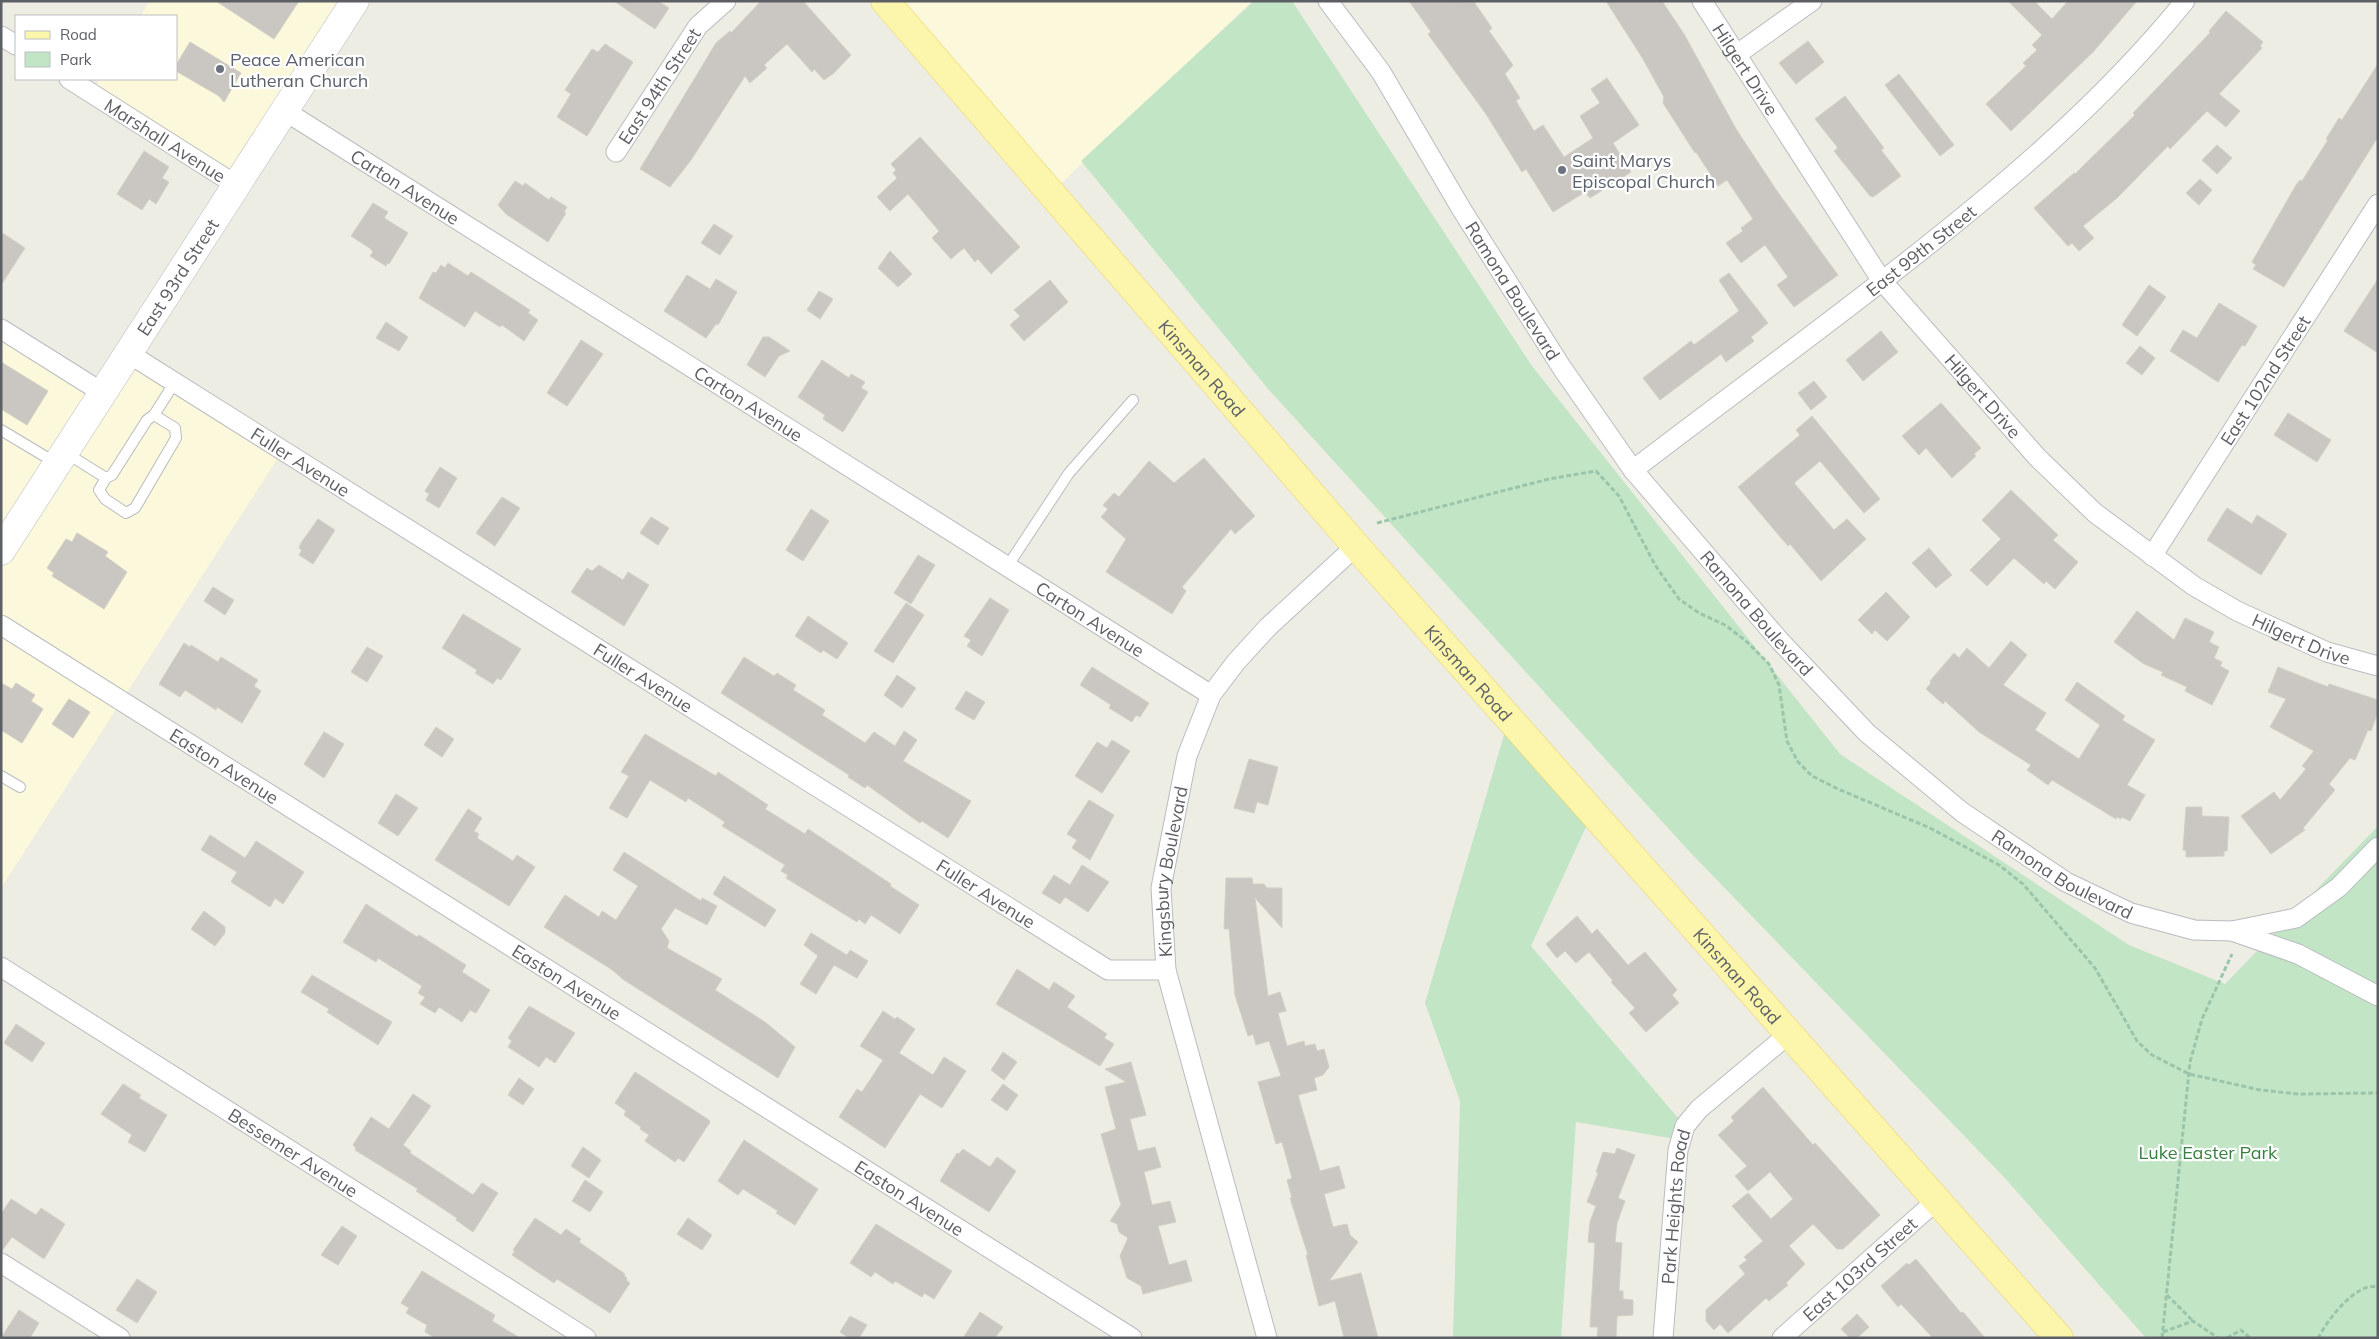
<svg xmlns="http://www.w3.org/2000/svg" width="2379" height="1339" font-family="Mulish,sans-serif">
<style>
.commercial{fill:#fcf8db}
.green{fill:#c2e5c5}
.building{fill:#cac7c2;stroke:#d3cfc3}
.lines{fill:none;stroke-linecap:round;stroke-linejoin:round}
.service-casing{stroke:#b9bbc0;stroke-width:12}
.minor-casing{stroke:#b9bbc0;stroke-width:21}
.secondary-casing{stroke:#babcc2;stroke-width:29}
.primary-casing{stroke:#ecd160;stroke-width:29}
.path{stroke:#9bc5ab;stroke-width:3;stroke-dasharray:5 2.5;stroke-linecap:butt}
.service{stroke:#fff;stroke-width:10}
.minor{stroke:#fff;stroke-width:19}
.secondary{stroke:#fff;stroke-width:28}
.primary{stroke:#fcf6ac;stroke-width:28}
.worship-dot{fill:#6b7280;stroke:#fff;stroke-width:2}
.labels{text-anchor:middle;dominant-baseline:central;stroke-width:4.5;stroke-linejoin:round;paint-order:stroke}
.worship-label{font-size:18px;fill:#5b616d;stroke:#fff;text-anchor:start}
.street-label{font-size:18px;fill:#5c5f64;stroke:#fff}
.park-label{font-size:18px;fill:#378041;stroke:#fff}
</style>
<rect width="100%" height="100%" fill="#eeede4"/>
<g class="commercial">
<polygon points="150,1 355,1 236,185 91,93 100,79 176,79 176,16 140,16"/>
<polygon points="885,1 1252,1 1051,193"/>
<polygon points="1,329 103,393 128,353 283,450 1,888"/>
</g>
<g class="green">
<polygon points="1254,1 1292,1 1532,366 1840,754 2129,945 2225,984 2378,826 2378,1338 2146,1338 2003,1176 1688,850 1269,390 1081,161"/>
<polygon points="1509,718 1593,812 1531,946 1685,1126 1681,1140 1576,1122 1561,1338 1453,1338 1460,1101 1425,1003"/>
</g>
<g class="building">
<polygon points="216,1 299,1 274,39"/>
<polygon points="614,1 658,1 669,8 655,29"/>
<polygon points="761,1 803,1 851,55 834,73 824,80 814,69 812,72 787,44 764,65 767,68 750,83 745,76 691,160 670,187 640,169 716,43 730,31 731,33"/>
<polygon points="1409,1 1474,2 1492,28 1489,31 1513,65 1505,74 1520,98 1516,101 1534,131 1543,125 1564,157 1593,138 1580,116 1600,103 1591,89 1607,78 1639,125 1613,143 1631,172 1590,198 1585,192 1553,212 1526,169 1522,172 1486,114 1428,34 1431,32"/>
<polygon points="1606,1 1662,1 1684,34 1736,129 1777,191 1838,275 1794,307 1777,285 1788,277 1765,245 1741,263 1726,243 1743,231 1741,228 1753,219 1727,180 1718,186 1696,152 1695,153 1663,103 1664,97 1643,59"/>
<polygon points="2008,1 2034,1 2052,19 2068,1 2137,1 2093,52 2011,131 1986,104 2026,66 2023,63 2037,50 2032,45 2042,35"/>
<polygon points="2226,11 2263,42 2260,46 2262,48 2219,94 2240,111 2226,127 2207,111 2170,149 2168,146 2117,198 2083,226 2094,238 2079,251 2072,243 2068,246 2034,208 2074,173 2075,174 2135,115 2133,113 2210,33 2209,31"/>
<polygon points="1808,41 1824,62 1796,84 1779,63"/>
<polygon points="190,42 241,73 224,102 219,96 176,71 176,65"/>
<polygon points="605,44 633,62 587,136 557,117 571,94 565,90 592,49 598,52"/>
<polygon points="2378,64 2378,137 2284,287 2253,269 2256,265 2252,262 2296,185 2300,180 2302,181 2328,140 2326,139 2339,118 2342,120"/>
<polygon points="1899,74 1954,145 1940,156 1885,85"/>
<polygon points="1845,96 1884,148 1881,150 1901,176 1873,197 1870,196 1834,151 1838,148 1815,119"/>
<polygon points="920,137 1020,247 991,274 978,259 975,262 964,248 951,259 932,238 939,231 908,194 890,211 877,197 897,178 893,173 896,170 891,164"/>
<polygon points="2217,145 2232,158 2217,174 2202,160"/>
<polygon points="144,151 169,167 162,178 169,182 156,204 149,199 142,210 117,194"/>
<polygon points="2200,179 2212,190 2199,205 2186,193"/>
<polygon points="515,181 523,186 525,183 549,200 551,197 567,207 564,212 566,213 548,242 506,214 498,205"/>
<polygon points="373,203 388,212 384,218 408,233 389,264 387,263 386,266 370,256 373,252 371,249 351,236"/>
<polygon points="714,224 733,236 720,255 701,243"/>
<polygon points="1,232 25,248 1,285"/>
<polygon points="890,251 912,274 898,287 878,268"/>
<polygon points="448,263 468,276 471,272 530,310 528,313 538,320 524,341 502,325 500,327 475,311 465,327 419,298 433,272 436,273 441,265 445,268"/>
<polygon points="1729,273 1768,323 1751,337 1754,341 1726,362 1721,354 1660,400 1643,378 1691,341 1694,345 1739,311 1719,280"/>
<polygon points="687,275 710,289 716,279 737,292 718,325 716,324 706,338 664,311"/>
<polygon points="2378,279 2378,353 2344,331"/>
<polygon points="1050,280 1068,302 1024,341 1010,325 1020,316 1014,310"/>
<polygon points="2149,285 2166,297 2137,336 2122,325"/>
<polygon points="819,291 833,299 820,319 807,310"/>
<polygon points="2219,303 2257,326 2245,346 2242,345 2218,382 2170,351 2183,330 2197,338"/>
<polygon points="386,322 408,337 399,351 376,338"/>
<polygon points="1881,331 1898,352 1863,381 1846,360"/>
<polygon points="763,337 769,337 790,351 779,356 765,377 747,365"/>
<polygon points="581,340 603,354 567,406 547,393"/>
<polygon points="2140,346 2155,358 2142,375 2126,363"/>
<polygon points="822,360 849,378 851,374 865,382 861,388 868,392 843,432 823,419 825,415 798,397"/>
<polygon points="1,362 48,391 27,425 1,409"/>
<polygon points="1814,381 1827,397 1811,410 1798,393"/>
<polygon points="1941,403 1981,448 1974,454 1976,456 1952,478 1926,448 1919,455 1902,436"/>
<polygon points="2288,413 2331,440 2317,462 2274,435"/>
<polygon points="1812,416 1880,499 1864,513 1820,461 1794,483 1834,530 1847,519 1866,539 1821,581 1790,544 1788,546 1738,487 1800,435 1796,430"/>
<polygon points="1204,458 1255,516 1235,534 1231,529 1182,587 1186,591 1172,614 1106,572 1126,539 1101,517 1108,509 1103,505 1114,493 1119,497 1149,461 1174,483"/>
<polygon points="440,467 457,478 439,508 426,500 429,494 425,491"/>
<polygon points="2011,490 2058,535 2053,540 2078,562 2055,589 2046,581 2044,584 2014,558 1987,586 1970,570 2001,539 1982,520"/>
<polygon points="502,497 520,508 495,546 476,533"/>
<polygon points="2227,508 2252,524 2257,515 2287,534 2261,575 2207,540"/>
<polygon points="811,509 829,521 803,561 786,550"/>
<polygon points="651,517 669,528 658,545 640,533"/>
<polygon points="318,519 335,530 313,564 299,555 302,550 299,548 301,543"/>
<polygon points="77,533 108,552 105,556 127,572 104,609 52,576 54,573 47,568 66,539 72,542"/>
<polygon points="1929,548 1952,575 1936,588 1912,563"/>
<polygon points="918,555 935,565 911,604 894,593"/>
<polygon points="599,565 623,580 628,572 649,585 624,626 571,592 587,568 592,571"/>
<polygon points="213,587 234,600 225,615 204,601"/>
<polygon points="1886,592 1910,617 1887,641 1875,630 1872,634 1858,620"/>
<polygon points="990,598 1009,610 982,656 967,646 971,640 964,636"/>
<polygon points="906,603 924,615 893,663 874,651"/>
<polygon points="2137,611 2174,640 2185,618 2214,632 2209,642 2219,647 2214,658 2222,662 2220,666 2229,671 2212,705 2185,691 2187,687 2161,675 2163,672 2144,664 2114,642"/>
<polygon points="463,614 521,649 501,680 497,678 493,684 475,673 477,670 442,648"/>
<polygon points="808,616 848,643 837,659 823,650 821,653 795,636"/>
<polygon points="2011,641 2027,655 2003,685 2046,713 2035,730 2079,759 2100,725 2065,700 2077,682 2125,716 2122,720 2155,740 2127,785 2145,795 2130,821 2122,817 2121,819 2117,817 2116,819 2052,780 2048,785 2027,770 2031,765 1979,732 1945,701 1943,704 1926,689 1931,683 1930,681 1954,653 1959,658 1967,648 1989,668"/>
<polygon points="184,643 190,647 191,645 218,662 221,657 258,680 254,686 261,691 242,723 217,707 216,710 185,690 180,697 159,684"/>
<polygon points="367,647 383,656 367,682 351,672"/>
<polygon points="744,657 774,676 777,673 796,685 793,690 825,710 822,715 865,743 874,732 895,746 904,731 917,740 903,761 971,801 948,838 922,821 920,823 867,785 865,788 848,777 849,775 721,693"/>
<polygon points="1092,667 1149,703 1140,717 1136,715 1132,722 1109,708 1111,705 1080,685"/>
<polygon points="2278,667 2328,687 2329,684 2378,700 2378,712 2371,731 2368,730 2355,760 2350,758 2329,784 2335,790 2303,828 2305,830 2271,854 2241,816 2274,792 2280,800 2306,769 2302,766 2314,751 2270,727 2286,699 2268,692"/>
<polygon points="897,675 916,688 902,708 884,695"/>
<polygon points="1,683 12,689 16,683 35,695 31,701 43,709 22,743 1,730"/>
<polygon points="966,691 985,702 974,720 955,709"/>
<polygon points="69,699 90,712 73,738 52,724"/>
<polygon points="436,727 454,739 442,757 424,745"/>
<polygon points="324,732 344,744 324,778 304,764"/>
<polygon points="645,734 716,776 718,772 768,805 765,809 805,834 808,829 891,884 890,886 919,905 900,934 871,915 865,924 859,919 857,922 786,878 788,875 781,871 785,865 722,826 725,822 688,798 686,802 650,780 627,818 609,808 629,776 621,772"/>
<polygon points="1112,740 1130,751 1102,793 1075,776 1097,742 1107,748"/>
<polygon points="1249,759 1278,767 1268,805 1257,802 1254,813 1234,808"/>
<polygon points="396,794 418,808 398,836 378,823"/>
<polygon points="1089,800 1114,815 1090,860 1072,848 1077,840 1067,834"/>
<polygon points="2186,807 2202,807 2202,816 2229,817 2227,851 2224,851 2224,856 2186,857 2186,850 2183,850"/>
<polygon points="468,809 482,818 474,831 479,834 477,838 513,861 517,855 535,867 509,906 435,860"/>
<polygon points="210,835 245,858 256,841 304,872 283,904 275,898 270,907 231,882 237,872 201,850"/>
<polygon points="624,852 701,901 702,898 717,906 707,925 675,908 661,929 669,941 667,948 722,979 715,990 765,1022 795,1047 778,1078 624,980 611,969 544,927 565,895 599,917 602,911 616,920 638,886 613,870"/>
<polygon points="1082,865 1109,882 1088,912 1065,897 1060,904 1042,893 1054,875 1070,885"/>
<polygon points="724,876 776,910 765,927 713,894"/>
<polygon points="1226,878 1252,878 1253,884 1264,884 1267,888 1282,888 1282,928 1255,898 1268,996 1280,992 1286,1011 1278,1013 1287,1046 1304,1041 1305,1046 1315,1044 1317,1051 1324,1049 1329,1067 1323,1075 1314,1078 1317,1090 1298,1095 1320,1171 1339,1166 1345,1188 1324,1194 1333,1227 1347,1224 1350,1235 1358,1242 1329,1281 1361,1273 1378,1338 1344,1338 1335,1301 1319,1306 1306,1255 1308,1255 1290,1198 1292,1198 1287,1180 1292,1178 1282,1142 1276,1144 1258,1082 1281,1076 1269,1041 1256,1045 1253,1034 1248,1036 1235,995 1229,929 1224,929"/>
<polygon points="366,904 417,937 419,935 466,965 462,972 490,990 476,1013 470,1010 462,1022 439,1007 435,1013 420,1004 425,997 418,993 422,986 378,958 376,962 343,942"/>
<polygon points="204,911 225,927 225,933 215,946 191,929"/>
<polygon points="1577,916 1592,934 1597,929 1628,965 1645,952 1677,990 1672,995 1679,1003 1646,1032 1629,1013 1635,1008 1611,982 1613,981 1589,952 1576,963 1565,951 1557,958 1546,944"/>
<polygon points="811,933 847,955 850,950 868,961 857,978 834,965 816,994 800,984 818,956 804,945"/>
<polygon points="1017,969 1049,990 1054,982 1075,996 1067,1007 1107,1034 1104,1038 1114,1044 1100,1066 996,1004"/>
<polygon points="312,975 392,1022 378,1045 327,1012 329,1009 301,992"/>
<polygon points="529,1006 575,1033 555,1063 546,1057 539,1067 508,1047 512,1041 508,1038"/>
<polygon points="883,1011 895,1019 897,1017 915,1029 899,1053 933,1075 944,1057 966,1071 942,1108 920,1094 885,1148 839,1117 857,1089 862,1092 883,1060 860,1046"/>
<polygon points="16,1024 45,1043 32,1062 4,1043"/>
<polygon points="1003,1052 1017,1062 1004,1080 991,1070"/>
<polygon points="1131,1062 1146,1115 1130,1119 1138,1151 1155,1147 1161,1167 1144,1172 1152,1205 1170,1201 1176,1222 1158,1226 1169,1265 1186,1260 1192,1281 1143,1294 1141,1286 1127,1278 1120,1256 1128,1238 1119,1232 1117,1224 1110,1221 1121,1205 1101,1134 1116,1129 1105,1087 1126,1082 1105,1069"/>
<polygon points="635,1072 709,1120 710,1122 684,1162 678,1158 675,1162 645,1141 649,1135 640,1129 641,1127 624,1115 626,1111 615,1103"/>
<polygon points="519,1078 534,1089 523,1105 508,1095"/>
<polygon points="123,1084 141,1095 139,1098 167,1115 145,1152 128,1142 132,1135 101,1114"/>
<polygon points="1003,1084 1018,1095 1007,1111 991,1100"/>
<polygon points="1763,1087 1813,1145 1815,1143 1880,1215 1843,1249 1837,1249 1813,1224 1789,1246 1805,1264 1786,1283 1788,1285 1769,1301 1766,1298 1728,1333 1720,1324 1714,1330 1706,1321 1706,1310 1745,1274 1739,1266 1747,1260 1744,1257 1763,1241 1732,1206 1748,1193 1771,1219 1793,1199 1770,1172 1748,1191 1735,1176 1747,1166 1718,1135 1734,1121 1731,1117"/>
<polygon points="413,1094 431,1106 403,1145 411,1151 410,1153 473,1195 482,1183 498,1193 473,1232 456,1220 457,1218 416,1191 418,1189 355,1150 356,1148 353,1145 371,1117 389,1129"/>
<polygon points="744,1140 818,1189 795,1225 776,1213 778,1211 743,1189 738,1195 718,1181"/>
<polygon points="583,1147 601,1160 589,1178 571,1166"/>
<polygon points="1617,1148 1635,1155 1618,1198 1625,1201 1617,1223 1615,1242 1622,1243 1619,1291 1623,1291 1623,1299 1633,1300 1633,1315 1617,1316 1616,1338 1597,1338 1598,1327 1590,1327 1595,1243 1588,1242 1590,1222 1596,1206 1587,1202 1598,1173 1596,1172 1603,1152 1615,1154"/>
<polygon points="963,1149 990,1167 997,1157 1016,1171 989,1212 940,1181 957,1153 959,1154"/>
<polygon points="585,1180 603,1192 590,1212 572,1201"/>
<polygon points="11,1199 36,1215 41,1208 65,1224 44,1259 12,1237 1,1252 1,1214"/>
<polygon points="535,1218 561,1235 566,1229 581,1239 579,1242 625,1274 624,1276 627,1278 626,1280 630,1283 610,1313 557,1279 554,1283 512,1255 515,1251 513,1250"/>
<polygon points="688,1218 712,1235 702,1250 677,1234"/>
<polygon points="876,1224 952,1271 934,1299 924,1293 922,1297 895,1281 893,1284 875,1272 871,1277 850,1263"/>
<polygon points="342,1226 357,1236 338,1265 321,1255"/>
<polygon points="1916,1259 1961,1313 1963,1312 1985,1338 1933,1338 1901,1304 1898,1307 1881,1286 1907,1263 1909,1265"/>
<polygon points="422,1271 495,1315 492,1321 520,1338 435,1338 425,1332 427,1325 406,1313 409,1308 401,1303"/>
<polygon points="137,1279 157,1292 137,1323 116,1310"/>
<polygon points="19,1310 39,1323 30,1338 1,1338"/>
<polygon points="980,1312 1003,1327 995,1338 963,1338"/>
<polygon points="1857,1314 1869,1327 1857,1338 1850,1338 1841,1329"/>
<polygon points="850,1316 867,1325 859,1338 849,1338 840,1332"/>
</g>
<g class="lines">
<g class="service-casing">
<g id="service">
<polyline points="154,415 175,382"/>
<polyline points="1,430 56,463"/>
<polyline points="66,453 106,478 112,475 147,420 154,415 175,428 176,438 135,508 126,513 105,499 99,490 106,478"/>
<polyline points="1007,567 1069,473 1133,400"/>
<polyline points="1,776 20,787"/>
</g>
</g>
<g class="minor-casing">
<g id="minor">
<path id="s1" d="M1328,1L1381,72L1462,210L1562,368L1633,470L1780,641L1867,733L1962,812L2066,882L2131,913L2194,930L2232,931L2298,954L2378,996"/>
<path id="s2" d="M1702,1L1882,281L2037,457L2095,513L2194,586L2237,611L2327,652L2378,666"/>
<polyline points="1,36 16,45"/>
<polyline points="1736,55 1812,1"/>
<path id="s3" d="M69,79L236,185"/>
<path id="s4" d="M285,111L1211,695"/>
<path id="s5" d="M616,152L698,26L726,1"/>
<polyline points="1,329 103,393"/>
<path id="s6" d="M128,353L1108,970H1166"/>
<path id="s7" d="M1633,470C1723,401 1815,334 1904,264C2005,185 2104,101 2185,1"/>
<path id="s8" d="M2152,556L2378,204"/>
<path id="s9" d="M1,625L1132,1338"/>
<polyline points="2232,931 2296,918 2339,887 2378,847"/>
<path id="s10" d="M1,967L586,1338"/>
<polyline points="1,1263 120,1338"/>
<path id="s11" d="M1267,1338L1166,970L1161,888L1187,756L1211,695L1236,662L1268,627L1356,546"/>
<path id="s12" d="M1663,1338L1678,1150L1685,1126L1699,1109L1790,1033"/>
<path id="s13" d="M1782,1338L1937,1200"/>
</g>
</g>
<g class="secondary-casing">
<g id="secondary">
<path id="s14" d="M1,551L355,1"/>
</g>
</g>
<g class="primary-casing">
<g id="primary">
<path id="s15" d="M885,1L1356,546L2059,1338"/>
</g>
</g>
<g class="path">
<polyline points="1377,523 1549,479 1596,471 1619,496 1655,565 1679,599 1699,613 1725,625 1746,641 1769,664 1779,685 1787,741 1798,762 1812,776 1838,789 1930,828 1999,865 2023,884 2095,968 2137,1041 2152,1055 2189,1074 2260,1090 2299,1094 2378,1093"/>
<polyline points="2167,1295 2193,1321"/>
<polyline points="2163,1332 2193,1321 2218,1338"/>
<polyline points="2162,1338 2190,1062 2202,1019 2232,954"/>
<polyline points="2227,1338 2241,1330 2250,1338"/>
<path d="M2318,1338C2327,1321 2356,1281 2378,1287"/>
</g>
<use href="#service" class="service"/>
<use href="#minor" class="minor"/>
<use href="#secondary" class="secondary"/>
<use href="#primary" class="primary"/>
</g>
<g class="worship-dot">
<circle cx="220" cy="69" r="5"/>
<circle cx="1562" cy="170" r="5"/>
</g>
<g class="labels">
<g class="worship-label">
<text x="230" y="59">Peace American<tspan x="230" dy="21">Lutheran Church</tspan></text>
<text x="1572" y="160">Saint Marys<tspan x="1572" dy="21">Episcopal Church</tspan></text>
</g>
<g class="street-label">
<text stroke="none"><textPath href="#s2" startOffset="81">Hilgert Drive</textPath></text>
<text stroke="none"><textPath href="#s5" startOffset="79">East 94th Street</textPath></text>
<text stroke="none"><textPath href="#s3" startOffset="114">Marshall Avenue</textPath></text>
<text stroke="none"><textPath href="#s4" startOffset="142">Carton Avenue</textPath></text>
<text stroke="none"><textPath href="#s7" startOffset="362">East 99th Street</textPath></text>
<text stroke="none"><textPath href="#s14" startOffset="326">East 93rd Street</textPath></text>
<text stroke="none"><textPath href="#s1" startOffset="344">Ramona Boulevard</textPath></text>
<text stroke="none"><textPath href="#s15" startOffset="485">Kinsman Road</textPath></text>
<text stroke="none"><textPath href="#s8" startOffset="209">East 102nd Street</textPath></text>
<text stroke="none"><textPath href="#s2" startOffset="486">Hilgert Drive</textPath></text>
<text stroke="none"><textPath href="#s4" startOffset="548">Carton Avenue</textPath></text>
<text stroke="none"><textPath href="#s6" startOffset="204">Fuller Avenue</textPath></text>
<text stroke="none"><textPath href="#s1" startOffset="749">Ramona Boulevard</textPath></text>
<text stroke="none"><textPath href="#s4" startOffset="952">Carton Avenue</textPath></text>
<text stroke="none"><textPath href="#s2" startOffset="891">Hilgert Drive</textPath></text>
<text stroke="none"><textPath href="#s15" startOffset="890">Kinsman Road</textPath></text>
<text stroke="none"><textPath href="#s6" startOffset="609">Fuller Avenue</textPath></text>
<text stroke="none"><textPath href="#s9" startOffset="264">Easton Avenue</textPath></text>
<text stroke="none"><textPath href="#s11" startOffset="481">Kingsbury Boulevard</textPath></text>
<text stroke="none"><textPath href="#s1" startOffset="1154">Ramona Boulevard</textPath></text>
<text stroke="none"><textPath href="#s6" startOffset="1014">Fuller Avenue</textPath></text>
<text stroke="none"><textPath href="#s15" startOffset="1295">Kinsman Road</textPath></text>
<text stroke="none"><textPath href="#s9" startOffset="669">Easton Avenue</textPath></text>
<text stroke="none"><textPath href="#s10" startOffset="346">Bessemer Avenue</textPath></text>
<text stroke="none"><textPath href="#s9" startOffset="1074">Easton Avenue</textPath></text>
<text stroke="none"><textPath href="#s12" startOffset="132">Park Heights Road</textPath></text>
<text stroke="none"><textPath href="#s13" startOffset="104">East 103rd Street</textPath></text>
</g>
<g class="park-label">
<text x="2208" y="1152">Luke Easter Park</text>
</g>
</g>
<rect width="2379" height="1339" fill="none" stroke="#5c5f64" stroke-width="5"/>
<rect x="15" y="15" width="162" height="65" fill="#ffffff" stroke="#bebfc1"/>
<rect x="25" y="31" width="25" height="8" fill="#fcf6ac" stroke="#bebfc1"/>
<text x="60" y="40" font-size="15" fill="#5c5f64">Road</text>
<rect x="25" y="52" width="25" height="15" fill="#c2e5c5" stroke="#bebfc1"/>
<text x="60" y="65" font-size="15" fill="#5c5f64">Park</text>
</svg>
